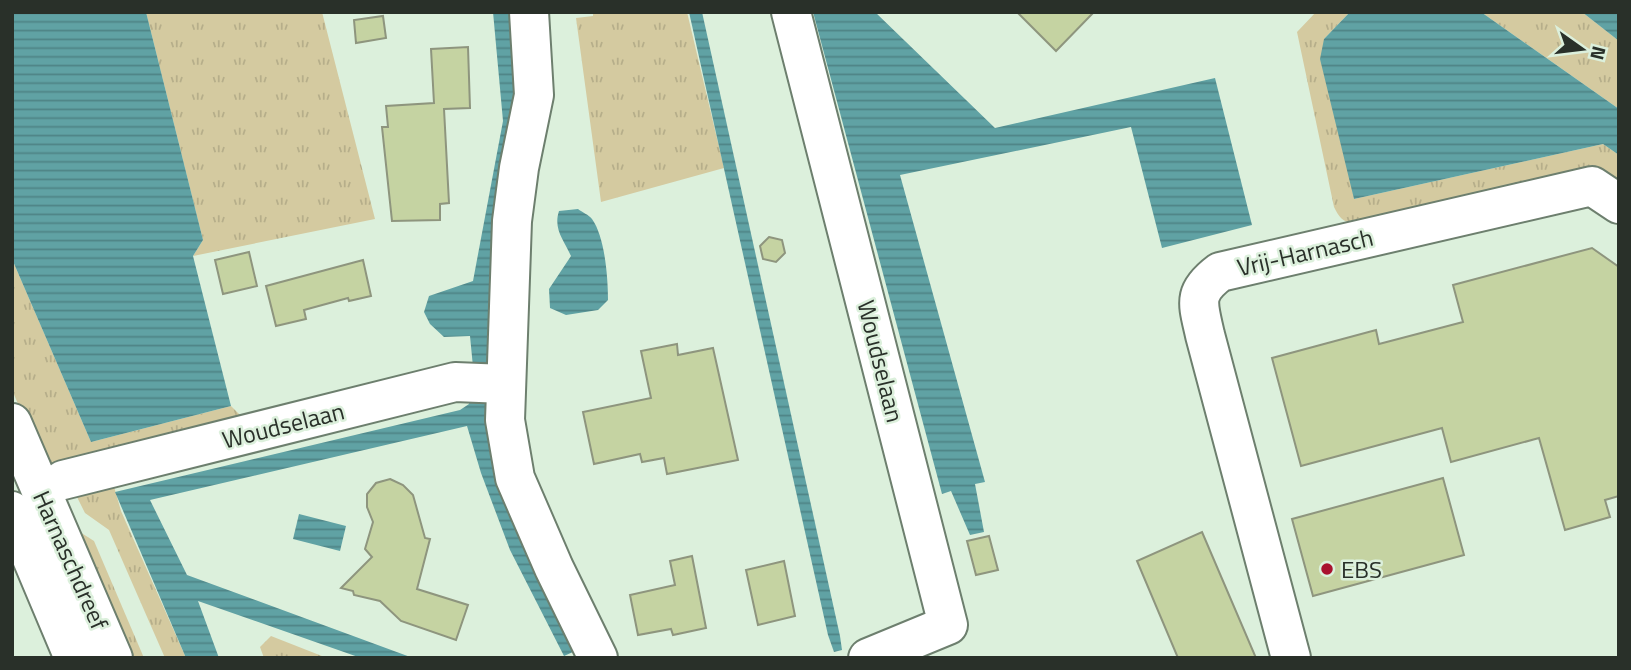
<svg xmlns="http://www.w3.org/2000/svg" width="1631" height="670" font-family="'Titillium Web',sans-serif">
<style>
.grass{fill:url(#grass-tufts)}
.water{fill:url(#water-rules)}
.building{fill:#c5d3a2;stroke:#8e957e;stroke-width:2}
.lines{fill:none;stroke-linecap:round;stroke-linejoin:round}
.minor-casing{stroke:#6d7f6e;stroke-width:42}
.minor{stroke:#fff;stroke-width:38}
.poi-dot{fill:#a9112e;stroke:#dcf0dc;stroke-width:2.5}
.labels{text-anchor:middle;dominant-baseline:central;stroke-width:5;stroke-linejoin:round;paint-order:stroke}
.street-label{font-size:24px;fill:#293029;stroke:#dcf0dc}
.poi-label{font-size:24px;fill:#293029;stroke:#dcf0dc;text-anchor:start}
</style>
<defs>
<pattern id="grass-tufts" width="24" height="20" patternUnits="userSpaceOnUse" patternTransform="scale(1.75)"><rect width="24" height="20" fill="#d4caa0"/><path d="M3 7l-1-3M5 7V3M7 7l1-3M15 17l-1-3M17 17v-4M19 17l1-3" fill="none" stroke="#b6ae8a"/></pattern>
<pattern id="water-rules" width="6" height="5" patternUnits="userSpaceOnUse" patternTransform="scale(1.75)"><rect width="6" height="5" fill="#60a2a4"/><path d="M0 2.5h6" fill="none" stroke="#4f8486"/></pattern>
</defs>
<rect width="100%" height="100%" fill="#dcf0dc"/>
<g class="grass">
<polygon points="146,12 322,12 375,219 193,256 203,240"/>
<polygon points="593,12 687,12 724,168 601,202 576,18 593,16"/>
<path d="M1316,12H1350L1324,39L1354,199L1603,144L1619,155V185L1353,224C1342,221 1339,217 1334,207L1297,32Z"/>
<polygon points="1481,12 1582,12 1619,41 1619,109"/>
<polygon points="12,259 91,442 231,406 251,426 48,473 12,390"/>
<polygon points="111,476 121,511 186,658 165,658 109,530 85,513 77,497 78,488"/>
<polygon points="72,527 94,541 144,658 128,658"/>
<polygon points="271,636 327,658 264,658 260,647"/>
</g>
<g class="water">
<polygon points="12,12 146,12 203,240 193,256 231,406 91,442 12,259"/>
<polygon points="493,12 517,12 525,68 492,349 582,648 564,656 510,550 481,473 467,426 150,500 187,575 413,658 361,658 198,601 219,658 186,658 115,492 460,410 469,404 473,367 470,336 444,337 430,324 424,312 429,296 473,281 503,121"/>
<polygon points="689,12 702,12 840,636 842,650 834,652 828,635"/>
<polygon points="813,12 875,12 995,128 1215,78 1252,225 1162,248 1131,127 900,175 985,482 975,484 984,532 970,535 951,491 942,494"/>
<polygon points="1350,12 1481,12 1619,109 1619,155 1603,144 1354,199 1320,59 1324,39"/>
<polygon points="1582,12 1619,12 1619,41"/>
<path d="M578,209C582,212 589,215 592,219C605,237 608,278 608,300L598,310L566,315L550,308L549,289L571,256C564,240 553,229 559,211Z"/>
<polygon points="299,514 346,526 340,551 293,539"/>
</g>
<g class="building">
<polygon points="1017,12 1094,12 1056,51"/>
<polygon points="383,16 386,38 356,43 354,20"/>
<polygon points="468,47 470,108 444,109 449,203 440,204 440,220 392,221 382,127 388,127 386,106 434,103 431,49"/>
<polygon points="769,237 782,240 785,253 776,262 763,259 760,246"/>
<polygon points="1592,248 1619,267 1619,496 1605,500 1610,517 1565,530 1539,438 1451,462 1442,428 1301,466 1272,358 1376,330 1379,344 1463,322 1453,285"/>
<polygon points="249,252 257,286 223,294 215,260"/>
<polygon points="363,260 371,296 349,301 348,298 304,310 306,319 276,326 266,286"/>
<polygon points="677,344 678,355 713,348 738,460 667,474 664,458 642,462 640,454 594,464 583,412 651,398 641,351"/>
<polygon points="1443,478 1464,555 1313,596 1292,519"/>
<polygon points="390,479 403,485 413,495 425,538 430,539 417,589 468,605 456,640 401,621 380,601 354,595 353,591 341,588 372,557 365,549 373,522 367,507 367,494 376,483"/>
<polygon points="1202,532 1256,658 1178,658 1137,561"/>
<polygon points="989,536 998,570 976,575 967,541"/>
<polygon points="692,556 706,628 673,635 671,629 638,635 630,595 675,585 670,561"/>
<polygon points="784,561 795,616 758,625 746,570"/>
</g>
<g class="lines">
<g class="minor-casing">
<g id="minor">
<polyline points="529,12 534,95 519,168 512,221 505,420 515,478 554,568 598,658"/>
<polyline points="791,12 948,625 868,658"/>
<polyline points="12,423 113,658"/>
<polyline points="63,480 455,382 505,384"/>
<polyline points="12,511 74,658"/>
<path d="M1291,658L1205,335C1198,303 1192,293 1220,272L1592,186L1619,204"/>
</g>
</g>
<use href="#minor" class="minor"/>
</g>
<circle class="poi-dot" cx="1327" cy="569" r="7"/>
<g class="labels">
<g class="street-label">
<text transform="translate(1305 252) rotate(-13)">Vrij-Harnasch</text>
<text transform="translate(881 361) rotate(76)">Woudselaan</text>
<text transform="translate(283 425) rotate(-14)">Woudselaan</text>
<text transform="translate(71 560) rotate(66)">Harnaschdreef</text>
</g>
<g class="poi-label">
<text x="1341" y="569">EBS</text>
</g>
</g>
<rect width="1631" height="670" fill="none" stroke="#293029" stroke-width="28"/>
<g transform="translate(1582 49) rotate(104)" stroke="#dcf0dc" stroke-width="5" paint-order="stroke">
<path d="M0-5L12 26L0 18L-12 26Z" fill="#293029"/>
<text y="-10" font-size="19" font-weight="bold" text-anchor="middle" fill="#293029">N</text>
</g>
</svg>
